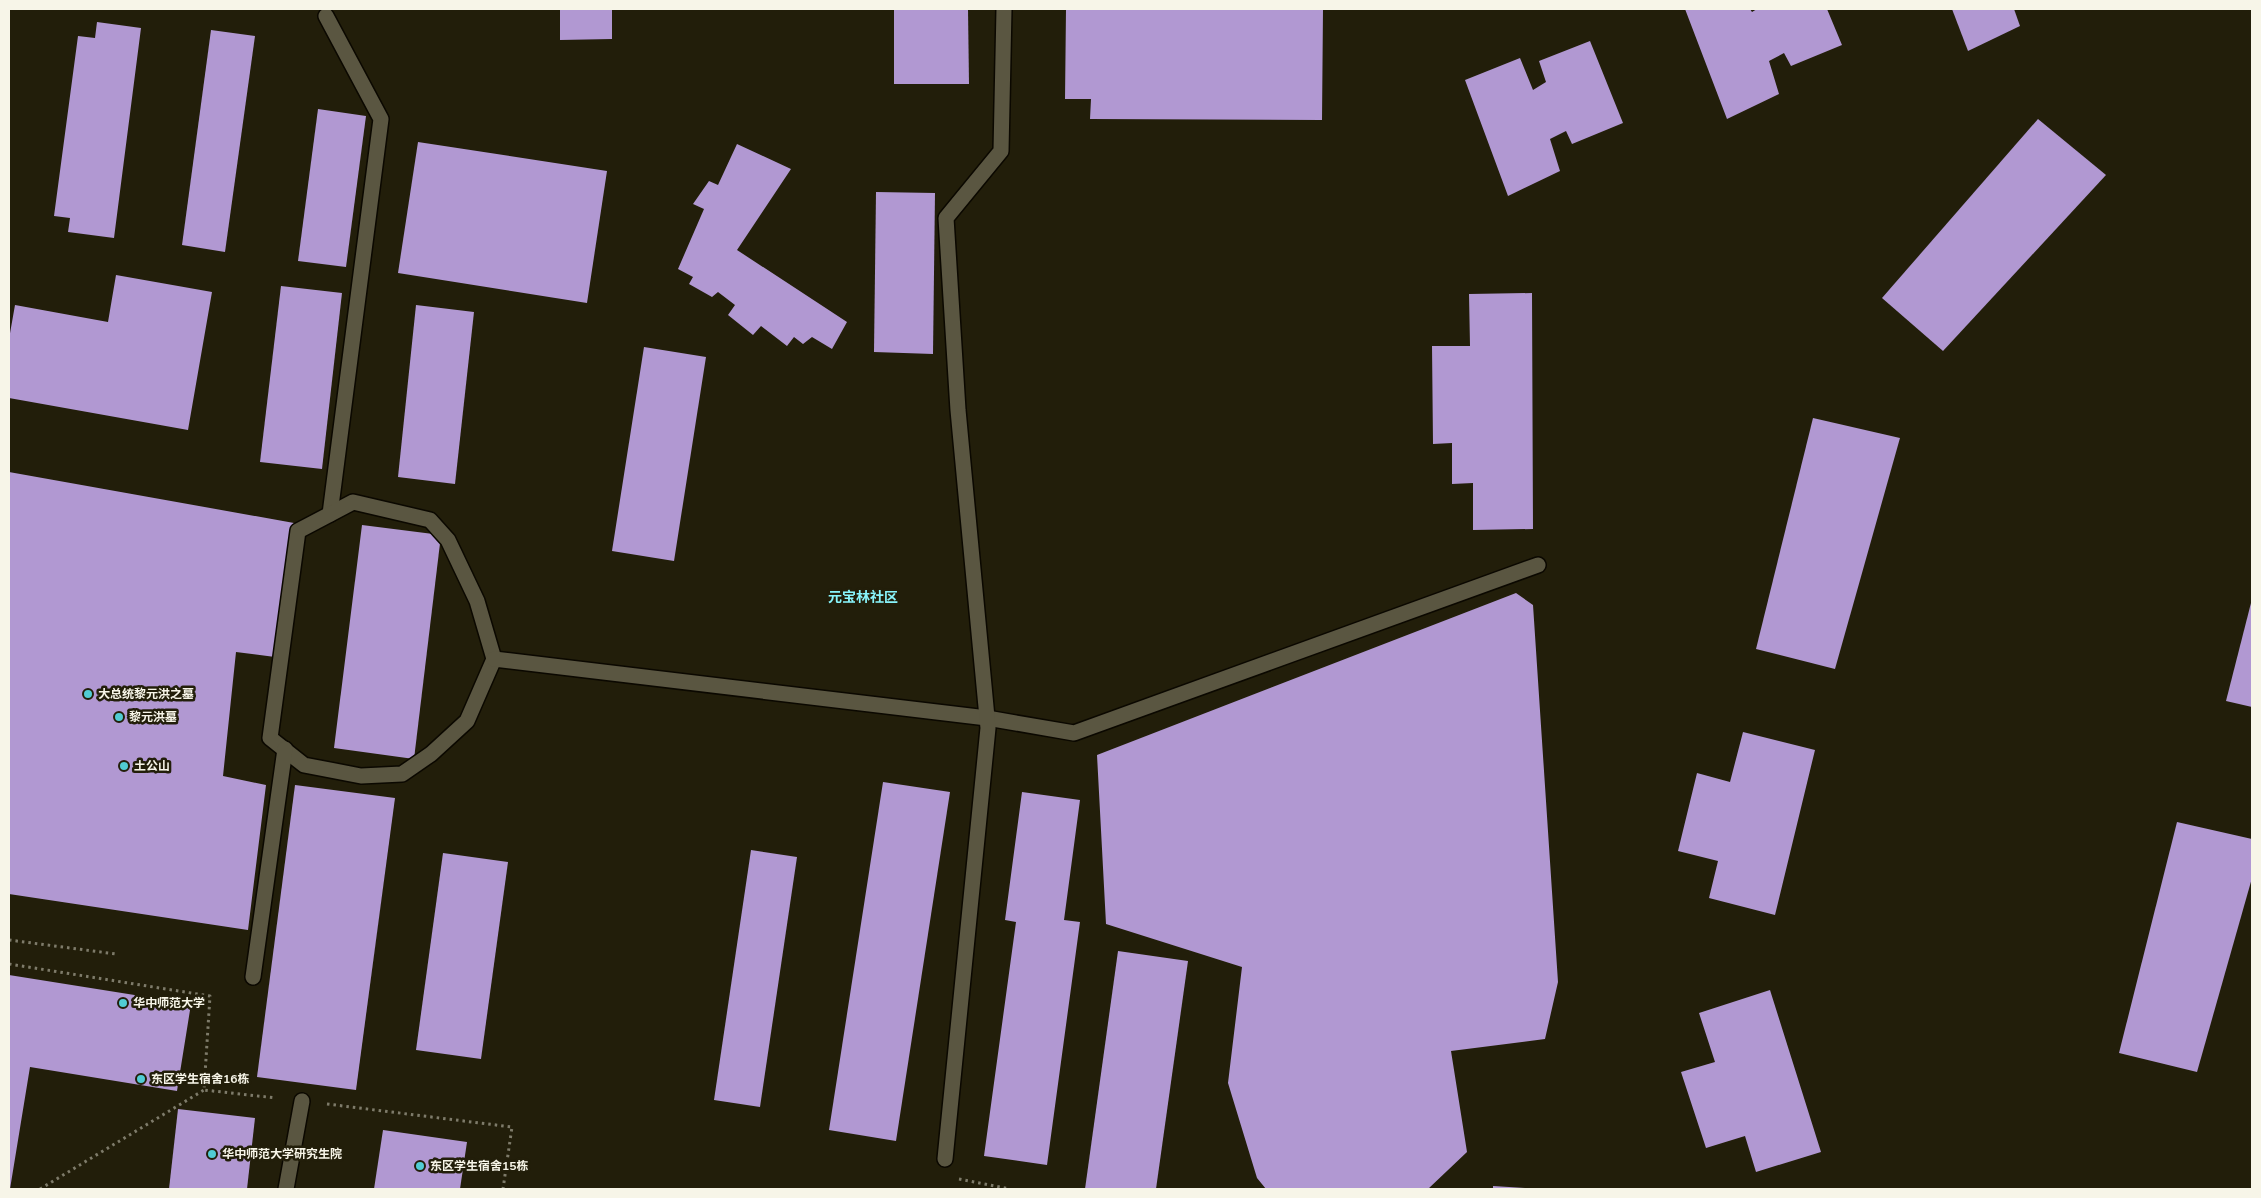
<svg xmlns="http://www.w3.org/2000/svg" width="2261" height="1198" font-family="'Nunito Sans','Noto Sans SC',sans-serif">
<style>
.building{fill:#b198d2}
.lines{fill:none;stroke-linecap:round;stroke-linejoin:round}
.service-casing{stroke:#0b0800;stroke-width:18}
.minor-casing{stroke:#0b0800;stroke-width:18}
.path{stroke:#7e7b6a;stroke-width:3;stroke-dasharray:2.5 4;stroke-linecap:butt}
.service{stroke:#5a5641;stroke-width:15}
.minor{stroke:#5a5641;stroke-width:15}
.poi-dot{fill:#51ccd4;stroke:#221e0a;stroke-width:2}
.labels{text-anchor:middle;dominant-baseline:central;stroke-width:5;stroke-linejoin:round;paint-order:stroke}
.poi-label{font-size:12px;font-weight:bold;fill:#f7f5e8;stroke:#221e0a;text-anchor:start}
.neighbourhood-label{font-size:14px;font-weight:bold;fill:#88f4fb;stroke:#221e0a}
</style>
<rect width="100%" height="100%" fill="#221e0a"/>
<g class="building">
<polygon points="560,9 612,9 612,39 560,40"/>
<polygon points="894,9 968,9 969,84 894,84"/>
<polygon points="1066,9 1323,9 1322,120 1090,119 1091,99 1065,99"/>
<polygon points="1685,9 1750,9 1752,12 1757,9 1827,9 1842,45 1791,66 1784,53 1769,61 1779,94 1727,119"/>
<polygon points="1952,9 2014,9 2020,26 1968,51"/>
<polygon points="97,22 141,28 114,238 68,232 70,218 54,216 78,36 95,38"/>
<polygon points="211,30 255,36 225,252 182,245"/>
<polygon points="1590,41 1623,123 1572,144 1566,131 1550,139 1560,171 1508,196 1465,80 1520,58 1533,90 1546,82 1539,61"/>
<polygon points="318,109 366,116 346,267 298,261"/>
<polygon points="2038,119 2106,175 1943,351 1882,298"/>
<polygon points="418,142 607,171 587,303 398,273"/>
<polygon points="737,144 791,169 737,250 847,322 832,349 812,337 803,344 794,337 787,346 761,326 753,335 728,315 735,305 718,292 712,297 689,284 693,277 678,269 704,209 693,204 709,181 718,185"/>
<polygon points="876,192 935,193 933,354 874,352"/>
<polygon points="116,275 212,292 188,430 9,398 9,339 15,305 108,322"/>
<polygon points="281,286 342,293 322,469 260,462"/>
<polygon points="1532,293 1533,529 1473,530 1473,483 1452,484 1452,443 1433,444 1432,346 1470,346 1469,294"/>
<polygon points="416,305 474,312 455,484 398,477"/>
<polygon points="644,347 706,357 674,561 612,551"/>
<polygon points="1813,418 1900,438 1835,669 1756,649"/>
<polygon points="9,472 294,523 275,657 236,652 223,776 266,785 248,930 9,894"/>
<polygon points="362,525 441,535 414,759 334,748"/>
<polygon points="1516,593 1533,605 1558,982 1545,1039 1451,1051 1467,1152 1428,1189 1266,1189 1257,1178 1228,1083 1242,967 1106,924 1097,755"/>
<polygon points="2252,599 2252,707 2226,701"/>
<polygon points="1743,732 1815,750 1775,915 1709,898 1718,861 1678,851 1697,773 1730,782"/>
<polygon points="883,782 950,792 896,1141 829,1130"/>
<polygon points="295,785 395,798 356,1090 257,1077"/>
<polygon points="1022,792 1080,800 1064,920 1080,922 1047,1165 984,1156 1016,922 1005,920"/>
<polygon points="2177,822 2252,839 2252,878 2197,1072 2119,1053"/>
<polygon points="751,850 797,857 760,1107 714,1100"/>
<polygon points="443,853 508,862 481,1059 416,1050"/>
<polygon points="1118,951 1188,961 1156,1189 1085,1189"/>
<polygon points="9,975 191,1004 177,1091 30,1067 10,1189 9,1189"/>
<polygon points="1770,990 1821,1152 1756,1172 1745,1136 1706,1148 1681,1072 1715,1062 1699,1013"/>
<polygon points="178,1109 255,1118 247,1189 169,1189"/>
<polygon points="383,1130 467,1142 460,1189 374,1189"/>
<polygon points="1493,1186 1525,1188 1525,1189 1493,1189"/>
</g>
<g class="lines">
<g class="service-casing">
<g id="service">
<polyline points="326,16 381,119 330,514"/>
<polygon points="353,502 430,520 448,540 477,601 494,659 467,721 431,754 402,774 361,776 304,765 270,738 298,531"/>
<polyline points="494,659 987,718 1074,733 1538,565"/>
<polyline points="253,977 285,749"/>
</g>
</g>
<g class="minor-casing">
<g id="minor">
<polyline points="945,1159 988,728 958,410 946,218 1001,151 1004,9"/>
<polyline points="286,1189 302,1101"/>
</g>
</g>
<g class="path">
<polyline points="9,940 116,954"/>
<polyline points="9,964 210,996 204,1090 276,1098"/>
<polyline points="327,1104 512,1127 503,1189"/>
<polyline points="959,1179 1010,1189"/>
<polyline points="40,1189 204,1090"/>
</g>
<use href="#service" class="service"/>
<use href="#minor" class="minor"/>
</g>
<g class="poi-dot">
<circle cx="88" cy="694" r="5"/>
<circle cx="119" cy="717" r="5"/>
<circle cx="124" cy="766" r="5"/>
<circle cx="123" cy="1003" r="5"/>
<circle cx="141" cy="1079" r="5"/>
<circle cx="212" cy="1154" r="5"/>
<circle cx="420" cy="1166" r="5"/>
</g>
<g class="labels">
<g class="poi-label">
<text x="98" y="694">大总统黎元洪之墓</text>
<text x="129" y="717">黎元洪墓</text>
<text x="134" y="766">土公山</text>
<text x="133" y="1003">华中师范大学</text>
<text x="151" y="1079">东区学生宿舍16栋</text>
<text x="222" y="1154">华中师范大学研究生院</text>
<text x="430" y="1166">东区学生宿舍15栋</text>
</g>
<g class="neighbourhood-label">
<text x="863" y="597">元宝林社区</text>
</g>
</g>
<rect width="2261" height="1198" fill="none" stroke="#f7f5e8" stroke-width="20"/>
</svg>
